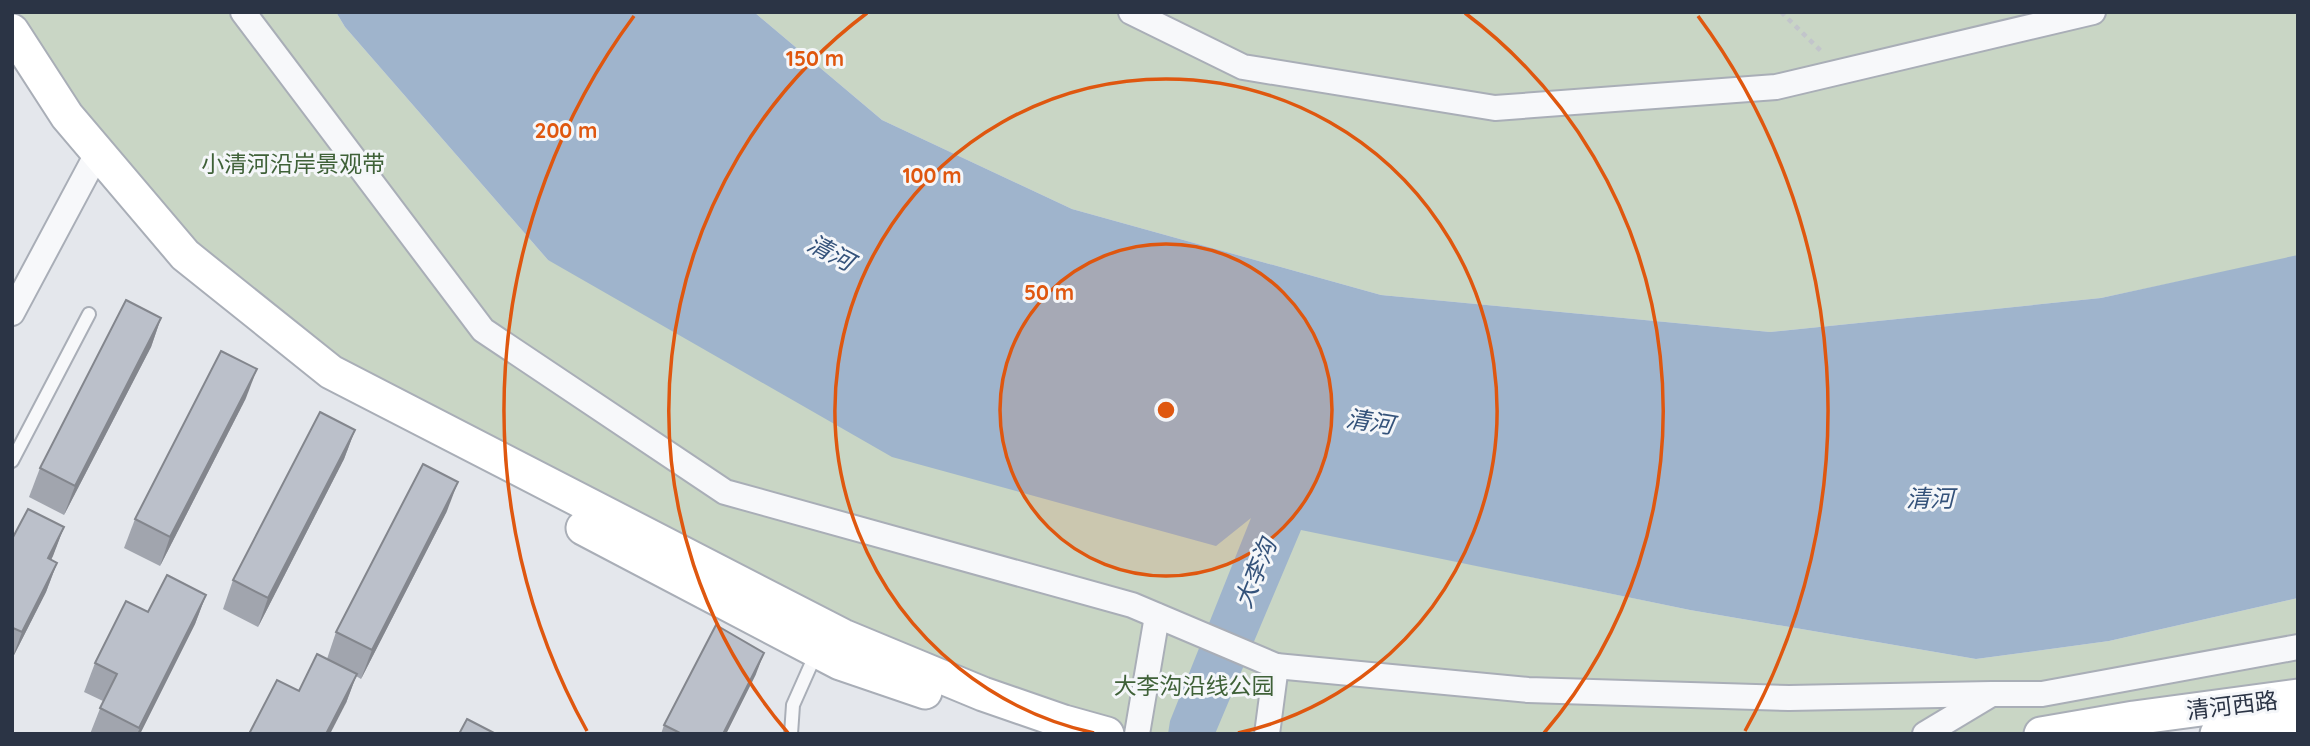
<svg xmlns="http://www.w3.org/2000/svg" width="2310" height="746" font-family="Quicksand,'Noto Sans SC',sans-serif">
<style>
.green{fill:#c9d6c5}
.water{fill:#9fb4cc}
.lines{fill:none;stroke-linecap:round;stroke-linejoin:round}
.lane-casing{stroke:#a9aeb7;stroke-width:16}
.street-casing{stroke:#a9aeb7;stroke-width:28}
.secondary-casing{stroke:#a9aeb7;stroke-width:37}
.path{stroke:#c2c5cb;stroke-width:4.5;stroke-dasharray:5 5;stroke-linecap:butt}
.lane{stroke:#f7f8fa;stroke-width:12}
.street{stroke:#f7f8fa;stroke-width:24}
.secondary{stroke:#fff;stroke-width:33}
.wall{fill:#a1a5ae}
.shaded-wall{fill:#83868d}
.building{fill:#bbc0ca;stroke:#83868d;stroke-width:2}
.ring{fill:none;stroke:#df570f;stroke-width:3.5}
.labels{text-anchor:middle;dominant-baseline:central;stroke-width:6;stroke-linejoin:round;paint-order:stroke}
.park-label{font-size:23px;fill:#3f6138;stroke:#f4f6f9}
.street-label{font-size:23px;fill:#2b3445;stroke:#f4f6f9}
.water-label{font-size:24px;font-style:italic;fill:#34527a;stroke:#f4f6f9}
.centre{fill:#df570f;stroke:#f4f6f9;stroke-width:3.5}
.ring-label{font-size:21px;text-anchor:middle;font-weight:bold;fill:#df570f;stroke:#f4f6f9;stroke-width:6;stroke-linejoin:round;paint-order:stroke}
</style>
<rect width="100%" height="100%" fill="#e4e7ec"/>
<g class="green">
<polygon points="12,12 336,12 345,27 548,260 1252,516 1301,529 1690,610 1976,659 2109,641 2298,598 2298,696 2041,734 1077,734 326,380 198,249 12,45"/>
<polygon points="754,12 2298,12 2298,256 2101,298 1770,332 1381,295 1072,209 882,120"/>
</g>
<polygon class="water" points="336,12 754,12 882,120 1072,209 1381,295 1770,332 2101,298 2298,255 2298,598 2109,641 1976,659 1690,610 1301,530 1215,734 1168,734 1170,721 1251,518 1216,546 892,457 548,260 345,27"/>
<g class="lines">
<g class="lane-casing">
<g id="lane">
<polyline points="12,461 89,314"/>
<polyline points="791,734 793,705 817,651"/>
</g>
</g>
<g class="street-casing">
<g id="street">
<polyline points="243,12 483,330 725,492 1132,605 1276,666 1528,690 1789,698 1991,694 2042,694 2298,647"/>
<polyline points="1131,12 1243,67 1495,108 1776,87 2093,12"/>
<polyline points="12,313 98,152"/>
<polyline points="1137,734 1157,616"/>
<polyline points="1267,734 1276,666"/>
<polyline points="1925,734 1990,695"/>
</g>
</g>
<g class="secondary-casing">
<g id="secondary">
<polyline points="12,31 67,116 185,255 331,372 843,636 983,694 1064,722 1107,734"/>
<polyline points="583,528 840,663 925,692"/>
<polyline points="2041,734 2134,718 2298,696"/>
<polyline points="2217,734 2293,716"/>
</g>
</g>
<polyline class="path" points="1781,12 1823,53"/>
<use href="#lane" class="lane"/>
<use href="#street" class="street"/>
<use href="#secondary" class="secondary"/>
</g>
<g class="wall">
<polygon points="161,318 151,347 64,515 29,497 40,468"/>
<polygon points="246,398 160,566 124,548 135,519"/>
<polygon points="355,430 344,459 258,627 223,609 233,580"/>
<polygon points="447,511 361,679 356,676 346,703 299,691 327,659 336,632"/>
<polygon points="64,527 51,560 57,563 46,592 12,659 12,539"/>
<polygon points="206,595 195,624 140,734 90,734 103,701 84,692 95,663 148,612"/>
<polygon points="756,674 726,734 661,734 664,725"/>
</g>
<g class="shaded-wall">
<polygon points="161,318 151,347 64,515 75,486"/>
<polygon points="257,369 246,398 160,566 170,537"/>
<polygon points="355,430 344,459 258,627 268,598"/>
<polygon points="458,482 447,511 361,679 372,650"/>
<polygon points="64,527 53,556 37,587 48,558"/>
<polygon points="57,563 46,592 12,659 22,632"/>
<polygon points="206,595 195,624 140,734 137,734"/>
<polygon points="764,653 756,674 726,734 723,734"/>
<polygon points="357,674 346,703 330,734 326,734"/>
</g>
<g class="building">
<polygon points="126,300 161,318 75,486 40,468"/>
<polygon points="221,351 257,369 170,537 135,519"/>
<polygon points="320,412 355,430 268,598 233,580"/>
<polygon points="423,464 458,482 372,650 336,632"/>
<polygon points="28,509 64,527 48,558 57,563 22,632 13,628 12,629 12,539"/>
<polygon points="167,575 206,595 139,728 100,708 117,674 95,663 126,601 148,612"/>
<polygon points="716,625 764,653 723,734 682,734 664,725"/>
<polygon points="317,654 357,674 326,734 249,734 277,680 299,691"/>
<polygon points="467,719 496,734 459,734"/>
</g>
<circle cx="1166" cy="410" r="166" fill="#df570f" fill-opacity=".12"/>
<g class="ring">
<circle cx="1166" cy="410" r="166"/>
<path d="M1094 733A331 331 0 1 1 1238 733"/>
<path d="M788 733A497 497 0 0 1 867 13M1465 13A497 497 0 0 1 1544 733"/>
<path d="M587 731A662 662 0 0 1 634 16M1698 16A662 662 0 0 1 1745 731"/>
</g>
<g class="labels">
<g class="park-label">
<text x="293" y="163">小清河沿岸景观带</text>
<text x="1194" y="685">大李沟沿线公园</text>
</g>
<g class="street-label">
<text transform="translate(2232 705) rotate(-7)">清河西路</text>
</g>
<g class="water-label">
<text transform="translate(831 252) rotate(28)">清河</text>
<text transform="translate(1370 421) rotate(9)">清河</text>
<text x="1930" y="498">清河</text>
<text transform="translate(1255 573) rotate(-68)">大李沟</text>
</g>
</g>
<circle cx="1166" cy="410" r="10" class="centre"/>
<g class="ring-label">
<text x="815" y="66">150 m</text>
<text x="566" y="138">200 m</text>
<text x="932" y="183">100 m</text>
<text x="1049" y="300">50 m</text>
</g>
<rect width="2310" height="746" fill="none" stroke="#2b3445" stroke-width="28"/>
</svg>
